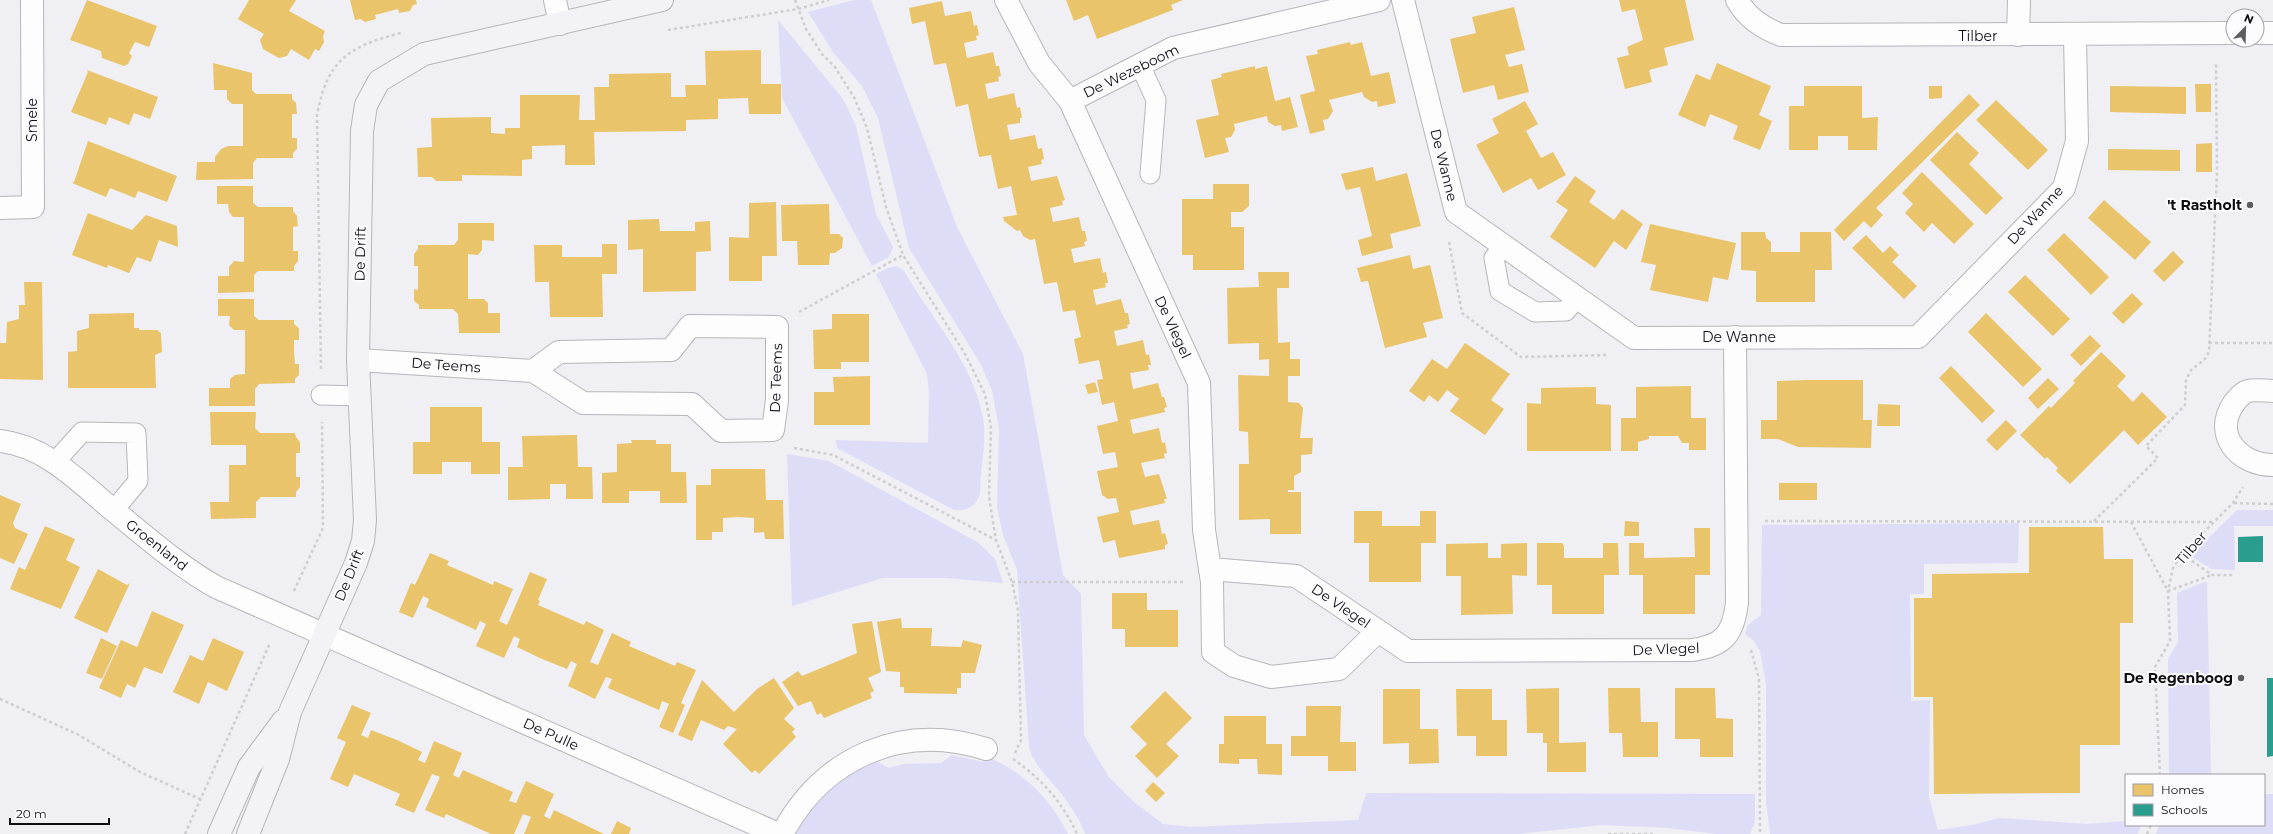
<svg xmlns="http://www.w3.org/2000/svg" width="2273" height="834" font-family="Montserrat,sans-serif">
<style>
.green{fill:#deddf7}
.homes{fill:#e9c46a}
.schools{fill:#2a9d8f}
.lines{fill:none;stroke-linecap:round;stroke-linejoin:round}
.lane-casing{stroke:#b6b6ba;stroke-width:21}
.street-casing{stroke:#b6b6ba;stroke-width:24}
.secondary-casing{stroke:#b6b6ba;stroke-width:24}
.path{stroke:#cececf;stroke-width:2.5;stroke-dasharray:3 3;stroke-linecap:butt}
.lane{stroke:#fdfdfd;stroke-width:19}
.street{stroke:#fdfdfd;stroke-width:22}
.secondary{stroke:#f3f3f7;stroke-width:22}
.poi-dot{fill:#5d5d60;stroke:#fcfbff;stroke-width:1.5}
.labels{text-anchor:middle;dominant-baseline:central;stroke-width:4;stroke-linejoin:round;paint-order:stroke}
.street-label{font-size:14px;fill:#0e0e11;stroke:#fcfbff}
.poi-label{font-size:14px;font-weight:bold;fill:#0e0e11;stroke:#fcfbff;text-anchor:end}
</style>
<rect width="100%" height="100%" fill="#efeff4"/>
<g class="green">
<path d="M854,0H871L958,229L1023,354L1063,575L1081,594L1084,735L1108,776L1134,802L1163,824L1191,827L1358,820L1366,793L1755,794V822L1750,834H1716L1667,828L1603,825L1518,834H1085C1080,819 1070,806 1061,793C1049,778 1034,766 1029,747L1017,570L1003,535L997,508L999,429L992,390L980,363L909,248L878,118L862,86L833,52L808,12Z"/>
<polygon points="778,20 843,99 856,126 876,214 893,247 889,257 872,266 782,98"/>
<path d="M897,266L904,271C931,318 973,362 983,418C987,443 980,469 980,494C975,507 968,511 954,510L837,448L836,440L928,443L929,393L927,374L876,274L888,268Z"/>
<polygon points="787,454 829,461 979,543 995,559 1003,583 946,578 883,578 792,606"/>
<polygon points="2237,510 2273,510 2273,526 2234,526 2235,570 2212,569 2190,556"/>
<polygon points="2019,523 2018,563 1924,564 1924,594 1910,594 1911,701 1930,700 1929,797 1938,830 1972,825 1999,818 2088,824 2126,821 2126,825 2141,825 2138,834 1770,834 1766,802 1766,684 1760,651 1753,640 1745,634 1748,625 1761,615 1762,525"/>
<polygon points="2207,581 2211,775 2169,775 2168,659 2178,642 2177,593"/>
<path d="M952,755L983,762L985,756C1023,771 1050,798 1068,834H793C817,800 837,776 877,762L889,768L903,764L941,763Z"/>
<polygon points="2264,794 2273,794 2273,834 2156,834 2159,825 2264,825"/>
</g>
<g class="homes">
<polygon points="87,0 157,26 149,47 135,42 129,53 132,56 128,64 124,66 102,58 101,51 70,40"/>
<polygon points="249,0 296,0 289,11 325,31 323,36 324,42 319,51 315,49 309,60 291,49 287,56 279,58 263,49 260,40 264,34 238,19"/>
<polygon points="350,0 416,0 417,4 413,5 410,11 399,13 398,9 375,15 376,19 365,22 360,19 355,20"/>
<polygon points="1066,0 1183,0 1171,5 1173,10 1097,39 1088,15 1074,21"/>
<polygon points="1619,0 1685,0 1694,40 1664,48 1668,65 1649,70 1652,82 1625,89 1617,58 1629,55 1627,47 1643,40 1635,9 1622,12"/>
<polygon points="942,1 945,16 971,11 974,26 977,25 979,35 976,36 977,40 964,43 967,58 993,52 996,66 999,66 1001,76 998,77 999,81 985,84 988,99 1014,93 1017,108 1020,107 1022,118 1020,118 1020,123 1007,125 1010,140 1035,135 1038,149 1042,148 1044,159 1041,160 1042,164 1028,167 1031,181 1057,176 1065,200 1062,201 1063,205 1050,208 1053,222 1079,217 1082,231 1085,231 1087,241 1084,242 1085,246 1071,249 1074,263 1100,258 1103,273 1106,272 1108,283 1105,283 1106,287 1093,290 1096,305 1121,299 1125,313 1128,313 1130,324 1127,325 1128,328 1114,331 1117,346 1143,340 1146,355 1149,354 1151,365 1148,365 1149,370 1130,373 1133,389 1158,383 1162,397 1164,397 1167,407 1164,408 1165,412 1130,420 1133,434 1159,428 1162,443 1165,442 1167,453 1164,454 1165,458 1141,463 1145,477 1159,474 1167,499 1164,499 1165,503 1130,511 1133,525 1159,520 1162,534 1165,533 1168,544 1165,545 1165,549 1119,558 1115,540 1103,543 1097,517 1119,512 1116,498 1108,499 1102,495 1097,471 1118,467 1115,452 1103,454 1097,426 1118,421 1114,402 1102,405 1097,380 1103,379 1099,360 1079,364 1074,339 1081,337 1075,310 1063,312 1057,282 1044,284 1035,239 1030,240 1023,236 1020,230 1017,231 1004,221 1003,217 1017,215 1011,186 998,189 991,155 979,157 968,104 956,107 946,63 934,65 925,21 912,24 909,8"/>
<polygon points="1514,7 1525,50 1505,55 1509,67 1522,64 1529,92 1498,100 1494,85 1463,93 1450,39 1476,33 1472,17"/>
<polygon points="1350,42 1351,45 1362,42 1371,76 1389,72 1396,103 1378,107 1377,101 1372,102 1364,97 1362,92 1329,100 1333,111 1328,119 1323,120 1325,130 1310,134 1300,95 1315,91 1306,56 1318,54 1317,50"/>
<polygon points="761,50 761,84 781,84 781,114 749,114 748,98 718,99 718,119 686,120 686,131 594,132 595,165 565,165 565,145 532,146 532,159 522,160 522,176 462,175 462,181 436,181 432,177 418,177 417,148 432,147 431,118 491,117 491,133 505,134 505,128 520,128 520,95 580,95 579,120 595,120 594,87 609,87 609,74 671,73 671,97 686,97 685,85 706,85 705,51"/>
<polygon points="213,63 252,73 252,90 256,94 292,94 292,99 296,103 297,114 292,114 292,138 297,138 297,149 293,153 293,158 257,158 253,163 253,179 196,180 197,162 215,162 215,157 221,149 228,146 243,146 243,104 232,104 227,99 227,90 214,90"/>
<polygon points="1717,63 1771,86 1759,115 1772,121 1760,150 1733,139 1738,126 1725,120 1710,114 1705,127 1678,115 1696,74 1710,80"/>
<polygon points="1255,66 1255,69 1267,66 1275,101 1290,97 1298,127 1282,131 1281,125 1275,126 1268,122 1267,116 1234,124 1235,130 1231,137 1225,138 1229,152 1205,158 1196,120 1219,115 1211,80 1222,77 1221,74"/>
<polygon points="87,70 158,97 150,119 134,113 129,125 109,117 106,125 71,112 88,72"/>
<polygon points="2195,84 2211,84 2211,112 2196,112"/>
<polygon points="1804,86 1862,86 1862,118 1878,117 1877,150 1848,150 1848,136 1818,136 1818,150 1789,150 1789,106 1804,106"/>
<polygon points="1929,86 1942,86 1942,98 1929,99"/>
<polygon points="2110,86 2186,87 2186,114 2110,112"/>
<polygon points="1969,94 1980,105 1876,208 1883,215 1871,228 1864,221 1844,241 1834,230"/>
<polygon points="1996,100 2048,150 2028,170 1976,120"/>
<polygon points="1525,101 1538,124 1526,131 1541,158 1553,152 1566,175 1538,190 1531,178 1503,193 1476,145 1499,133 1492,119"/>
<polygon points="1957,132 1979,153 1969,164 2003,198 1986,215 1930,160"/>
<polygon points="88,141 177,176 167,202 138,191 135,198 110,188 106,197 72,183 74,182"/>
<polygon points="2212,143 2212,172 2196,172 2196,144"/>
<polygon points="2108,149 2180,150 2180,171 2108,170"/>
<polygon points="1373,167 1376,181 1407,173 1421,226 1390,234 1393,248 1362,256 1358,240 1372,236 1360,187 1346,190 1341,174"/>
<polygon points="1922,172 1974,224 1954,244 1932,223 1924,232 1905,213 1913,204 1902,193"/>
<polygon points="1575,176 1596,191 1589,202 1614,220 1622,209 1643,224 1626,250 1614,241 1595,268 1550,237 1568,210 1556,202"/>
<polygon points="1213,184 1249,184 1249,206 1242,212 1231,212 1231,227 1244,227 1244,270 1193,270 1193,255 1182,255 1182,199 1213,199"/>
<polygon points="217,186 253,186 253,203 258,207 293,207 293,211 297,216 298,226 293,227 293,251 298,251 298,261 294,266 294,271 258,271 254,275 254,292 218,293 218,276 229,276 229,267 234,261 244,262 244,217 233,217 229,212 228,204 217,204"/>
<polygon points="2104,200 2151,242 2135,260 2088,218"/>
<polygon points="776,202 777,256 762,256 762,281 729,281 729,237 749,238 749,203"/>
<polygon points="829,204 830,234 839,234 843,238 842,248 835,253 830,253 829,265 798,265 797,241 782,241 781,205"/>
<polygon points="88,213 132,230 146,215 177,226 178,247 159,240 151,262 137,257 129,273 108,265 107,268 72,255"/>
<polygon points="659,219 660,231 695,231 695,222 710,221 711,251 696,252 696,291 643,292 643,249 628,250 628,220"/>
<polygon points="458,223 494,223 494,241 482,240 482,250 478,255 468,254 468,299 484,299 488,303 488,313 500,313 500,333 459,333 458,314 453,309 419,309 419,305 414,301 414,289 418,290 418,266 414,266 414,254 418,249 418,245 454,245 458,240"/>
<polygon points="1650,224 1736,243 1728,280 1713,277 1708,302 1650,290 1656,265 1641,262"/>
<polygon points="1741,232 1765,232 1766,238 1771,242 1771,252 1800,252 1800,232 1831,232 1832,270 1815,270 1815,302 1756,302 1756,271 1741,270"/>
<polygon points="2064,233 2109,277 2091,295 2047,250"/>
<polygon points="1866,235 1883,253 1890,246 1899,255 1892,262 1917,286 1904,299 1852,248"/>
<polygon points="602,244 617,244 617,274 602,274 603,317 550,317 549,282 535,282 534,245 562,245 562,257 602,257"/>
<polygon points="2173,251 2184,262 2164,282 2153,271"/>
<polygon points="1410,255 1413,269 1430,265 1443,318 1423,323 1427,337 1385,348 1368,281 1361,282 1357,268"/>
<polygon points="1258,272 1289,272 1289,288 1277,288 1278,343 1290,342 1290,359 1300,359 1300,376 1288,376 1288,402 1299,403 1303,408 1300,438 1313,438 1312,454 1301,455 1301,472 1294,476 1294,490 1288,490 1288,492 1301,492 1301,534 1270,534 1270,519 1239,520 1239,464 1249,464 1248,432 1239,431 1238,375 1269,376 1269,359 1259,360 1259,343 1228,344 1227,288 1259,287"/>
<polygon points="2025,275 2070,319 2053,336 2008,292"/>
<polygon points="24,282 42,282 43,380 0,379 0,343 6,343 7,322 19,319 19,305 25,305"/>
<polygon points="2132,293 2143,304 2123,324 2112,313"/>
<polygon points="218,299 254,299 254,316 259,320 294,320 294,324 299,328 299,340 294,340 294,352 295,364 299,364 299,375 295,379 295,383 259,384 255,389 255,406 209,406 209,388 230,388 230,379 235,375 245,374 245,330 234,330 229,325 230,316 218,316"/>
<polygon points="134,313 134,328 139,328 139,330 157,330 161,333 162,352 155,355 156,388 68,388 68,352 77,351 77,331 89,328 89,314"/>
<polygon points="1986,313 2042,369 2023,387 1968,332"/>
<polygon points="832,314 869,314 869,362 841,362 841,369 814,369 813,330 832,329"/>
<polygon points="2090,335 2101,346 2081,366 2070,355"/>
<polygon points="1465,343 1510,374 1491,400 1504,409 1485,435 1450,411 1459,399 1447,390 1438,402 1429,395 1424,402 1409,391 1432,359 1447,369"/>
<polygon points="2101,352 2126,376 2117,386 2133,402 2142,392 2167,417 2138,445 2124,430 2070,484 2056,471 2058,468 2047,457 2045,459 2020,435 2049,406 2051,408 2075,383 2073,381"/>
<polygon points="1951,366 1995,411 1982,423 1939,378"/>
<polygon points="870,376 870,425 814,425 814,392 834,392 833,377"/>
<polygon points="2048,378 2059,389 2038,409 2028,398"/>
<polygon points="1807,380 1863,380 1863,420 1872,420 1871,448 1798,447 1778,439 1761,439 1761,420 1777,420 1777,381"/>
<polygon points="1095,382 1098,392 1088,394 1085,385"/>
<polygon points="1691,386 1691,418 1706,418 1706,450 1689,450 1689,443 1682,443 1678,436 1649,436 1649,439 1638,442 1638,451 1621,451 1621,418 1636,418 1636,387"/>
<polygon points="1596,387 1596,404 1611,405 1611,451 1527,451 1527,403 1541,404 1541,388"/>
<polygon points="1878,404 1900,405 1900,426 1877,426"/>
<polygon points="430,407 482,407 482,442 500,442 500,474 471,474 471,462 442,462 442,474 413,474 413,442 430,442"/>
<polygon points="210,412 256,412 255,428 260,433 295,433 296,437 300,442 300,453 296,453 296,477 300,477 300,487 296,492 296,497 261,497 256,502 256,518 211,519 210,502 229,502 229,465 246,465 246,445 211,445"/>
<polygon points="2006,420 2017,431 1997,451 1986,440"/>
<polygon points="577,435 578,467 592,467 593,499 566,499 566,484 550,484 550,499 508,500 508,467 523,467 522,436"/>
<polygon points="631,440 656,440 656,444 671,444 671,472 686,472 687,503 660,503 660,491 629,491 629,503 602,503 602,473 617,472 617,444 632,443"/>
<polygon points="711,469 765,469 766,500 783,500 784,539 765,539 764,532 754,533 754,518 738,517 723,518 723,532 712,532 712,540 696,540 696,485 711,485"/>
<rect x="1779" y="483" width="38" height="17"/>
<polygon points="0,495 21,504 13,523 15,528 28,534 14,564 0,558"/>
<polygon points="1354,511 1382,511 1382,526 1420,526 1420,511 1436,511 1436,543 1421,543 1421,582 1369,582 1369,543 1354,543"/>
<polygon points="1625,521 1639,522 1639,536 1624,536"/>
<polygon points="45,526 75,539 66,560 80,567 61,609 10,589 19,567 25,570"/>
<polygon points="2029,527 2103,527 2104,559 2133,559 2133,623 2120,623 2120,745 2080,745 2080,793 1934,794 1933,697 1914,697 1914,598 1932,598 1932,574 2029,573"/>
<polygon points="1694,528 1710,528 1710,575 1695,575 1695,614 1643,614 1643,575 1629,575 1629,543 1644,543 1644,558 1695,557"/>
<polygon points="1488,543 1488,558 1501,558 1501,544 1527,543 1527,576 1512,575 1513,614 1461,615 1461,576 1446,576 1446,544"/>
<polygon points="1537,543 1562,543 1564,546 1564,558 1603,558 1603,543 1618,543 1619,575 1604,575 1604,614 1552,614 1552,585 1537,585"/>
<polygon points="430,553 449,561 447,565 493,585 494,581 513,589 499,621 507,625 530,572 547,579 538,600 540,601 538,605 584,625 586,621 604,630 590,662 598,665 612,633 631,642 629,646 675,666 677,662 696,670 681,703 685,705 673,733 659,727 669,704 662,701 659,710 608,688 612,679 606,677 595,699 568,686 577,664 571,661 567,669 542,659 517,647 520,639 514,636 504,658 476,646 486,624 480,621 476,630 426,607 429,599 423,596 413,618 399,612 411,583 415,585"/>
<polygon points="98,569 127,585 130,583 107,633 74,618"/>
<polygon points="1112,593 1147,593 1147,610 1178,610 1178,647 1125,647 1125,629 1112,629"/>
<polygon points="152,611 184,625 162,674 144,667 135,688 127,684 121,698 99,688 121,640 137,647"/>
<polygon points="901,618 902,628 932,628 931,646 961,647 963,640 982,645 975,673 961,673 961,688 957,688 957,694 904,693 904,687 900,687 900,672 886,671 877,622"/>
<polygon points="872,621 881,672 868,678 874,691 870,693 872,698 824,718 821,713 817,715 811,701 798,706 782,682 798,671 802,676 857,653 852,624"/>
<polygon points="101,638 117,646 102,679 86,673"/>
<polygon points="213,638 244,652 227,691 208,682 199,704 173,692 190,655 203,661"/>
<polygon points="774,678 794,708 784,719 795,729 792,732 796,737 759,774 755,770 752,773 723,744 737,729 728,726 724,730 701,720 692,741 678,735 702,680 734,712 757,689"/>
<polygon points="1559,688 1559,743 1586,742 1586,772 1547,772 1547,743 1543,743 1543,733 1527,733 1526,689"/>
<polygon points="1608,688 1640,688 1641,722 1658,722 1658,757 1623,757 1622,733 1609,733"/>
<polygon points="1675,688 1715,688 1716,718 1733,719 1733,757 1700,757 1700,739 1675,739"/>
<polygon points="1383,689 1420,689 1420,729 1438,729 1439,763 1409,764 1409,743 1383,744"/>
<polygon points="1456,689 1492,689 1492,720 1507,720 1507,756 1476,756 1476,736 1457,736"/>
<polygon points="1165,691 1192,718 1166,744 1179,756 1157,778 1135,756 1147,744 1130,727"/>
<polygon points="352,705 371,713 361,735 368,738 371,730 397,740 422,752 418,760 425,763 434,741 462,753 453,775 459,778 463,770 513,792 509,801 516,803 526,781 554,794 544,816 550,819 554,810 604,834 524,834 531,817 523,814 514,834 491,834 446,814 444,818 425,810 440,777 432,774 414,813 395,805 400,794 354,774 348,787 330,779 346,742 337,738"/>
<polygon points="1306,706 1341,706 1340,742 1356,742 1356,771 1328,771 1328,756 1291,756 1291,736 1306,736"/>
<polygon points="1224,716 1266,716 1266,744 1282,744 1282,775 1258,774 1257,759 1239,759 1239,764 1219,763 1219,744 1224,744"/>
<polygon points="1153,782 1165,793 1156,802 1145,791"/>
<polygon points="617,821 631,828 629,834 611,834"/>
</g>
<g class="schools">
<polygon points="2263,536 2263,562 2238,562 2238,537"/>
<polygon points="2267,678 2273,678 2273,756 2267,757"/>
</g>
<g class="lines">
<g class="lane-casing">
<g id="lane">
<polyline points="1140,65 1156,100 1150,174"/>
<polyline points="1504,246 1494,258 1500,291 1535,312 1566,311 1577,297"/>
<polyline points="321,395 360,396"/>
<polyline points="55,462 82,432 136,433 138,481 114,510"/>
</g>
</g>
<g class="street-casing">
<g id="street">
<polyline points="555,0 560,24"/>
<polyline points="1006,0 1039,63 1070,101 1173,48 1379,0"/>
<polyline points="1403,0 1456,212 1634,338 1918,337 2064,188 2077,141 2075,35"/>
<path d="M1737,0C1747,18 1762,28 1781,35L2233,33"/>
<polyline points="2257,33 2273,33"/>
<polyline points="2018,35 2019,0"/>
<path d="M1070,101L1199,383L1204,530L1210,569L1296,576L1408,651L1692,650C1724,646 1733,634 1737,603L1735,337"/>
<polyline points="0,208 33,207 32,0"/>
<polyline points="358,360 533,371 583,403 692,404 721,431 773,430 777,400 777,327 690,326 671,350 559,352 533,371"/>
<path d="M2273,391C2265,391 2255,389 2248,391C2243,392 2237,399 2234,403C2212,435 2239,465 2273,465"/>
<path d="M0,441C46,446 79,482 113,510C146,537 179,566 216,587L778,834"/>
<polyline points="1210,569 1212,582 1213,652 1234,666 1271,677 1339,669 1378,631"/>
<path d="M782,834C823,757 902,722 986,749"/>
</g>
</g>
<g class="secondary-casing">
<g id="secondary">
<polyline points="219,834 249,767 283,721"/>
<polyline points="248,834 278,759 290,712 356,563 363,541 365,520 358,360 362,131 366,105 379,81 424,54 662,0"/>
</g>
</g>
<g class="path">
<polyline points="795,0 806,29 822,54 835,67 855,99 867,128 886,207 903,255 965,354 985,394 991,427 989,496 991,510 996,540 1012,582 1018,610 1021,740 1015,753"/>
<polyline points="668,30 798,9 829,0"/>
<polyline points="1449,242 1462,313 1521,357 1608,355"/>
<polyline points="799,312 903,255"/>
<polyline points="2209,343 2273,343"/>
<path d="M321,369L317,115C327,60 349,46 401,33"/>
<polyline points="794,448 833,455 996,540"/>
<polyline points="2234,503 2273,504"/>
<polyline points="1765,521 2214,522"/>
<polyline points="2094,521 2158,458 2146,446 2185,405 2186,380 2191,370 2205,359 2209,352 2217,172 2216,62"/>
<polyline points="2131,522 2168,591 2212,575"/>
<polyline points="2182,554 2212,575 2235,575"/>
<polyline points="1012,582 1184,582"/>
<polyline points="294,591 323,528 322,422"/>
<polyline points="1751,650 1759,679 1760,834"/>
<polyline points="0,699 77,734 140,772 200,799"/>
<path d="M1013,759C1041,778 1063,803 1077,834"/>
<polyline points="2160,775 2155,667 2170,641 2168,591 2173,568 2182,554 2233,503 2243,487"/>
<polyline points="185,834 270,643"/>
<polyline points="1608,834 1655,834"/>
<polyline points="2147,834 2151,825"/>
</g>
<use href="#lane" class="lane"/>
<use href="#street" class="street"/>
<use href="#secondary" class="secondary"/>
</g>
<g class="poi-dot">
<circle cx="2250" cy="205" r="4"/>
<circle cx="2241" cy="678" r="4"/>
</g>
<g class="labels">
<g class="street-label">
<text x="1978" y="36">Tilber</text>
<text transform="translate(1131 71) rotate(-26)">De Wezeboom</text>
<text transform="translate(32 120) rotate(-90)">Smele</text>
<text transform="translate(1444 165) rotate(76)">De Wanne</text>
<text transform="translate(2035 215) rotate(-47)">De Wanne</text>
<text transform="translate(360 254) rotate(-89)">De Drift</text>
<text transform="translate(1173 327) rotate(65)">De Vlegel</text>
<text x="1739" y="337">De Wanne</text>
<text transform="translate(446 365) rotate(4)">De Teems</text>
<text transform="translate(776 378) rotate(-88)">De Teems</text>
<text transform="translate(157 545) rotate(38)">Groenland</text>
<text transform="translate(2191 548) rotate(-49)">Tilber</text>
<text transform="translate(349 575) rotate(-68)">De Drift</text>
<text transform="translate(1341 606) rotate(34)">De Vlegel</text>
<text transform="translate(1666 649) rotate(-2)">De Vlegel</text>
<text transform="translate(551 734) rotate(24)">De Pulle</text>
</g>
<g class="poi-label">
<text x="2242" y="205">'t Rastholt</text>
<text x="2233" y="678">De Regenboog</text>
</g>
</g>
<rect x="2125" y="774" width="140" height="52" fill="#fcfbff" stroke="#9d9ca0"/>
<rect x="2133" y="784" width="20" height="12" fill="#e9c46a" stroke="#9d9ca0"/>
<text x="2161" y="794" font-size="12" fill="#0e0e11">Homes</text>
<rect x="2133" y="804" width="20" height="12" fill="#2a9d8f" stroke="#9d9ca0"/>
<text x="2161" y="814" font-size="12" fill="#0e0e11">Schools</text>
<g transform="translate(2245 28) rotate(23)"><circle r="19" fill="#fcfbff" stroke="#9d9ca0"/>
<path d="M0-3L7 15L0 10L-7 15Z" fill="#5d5d60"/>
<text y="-6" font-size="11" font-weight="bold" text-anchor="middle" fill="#0e0e11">N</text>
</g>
<path d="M10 818v6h99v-6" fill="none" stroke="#0e0e11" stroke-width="2"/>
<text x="16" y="818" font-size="12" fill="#0e0e11" stroke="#fcfbff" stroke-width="3" paint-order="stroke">20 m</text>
</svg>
